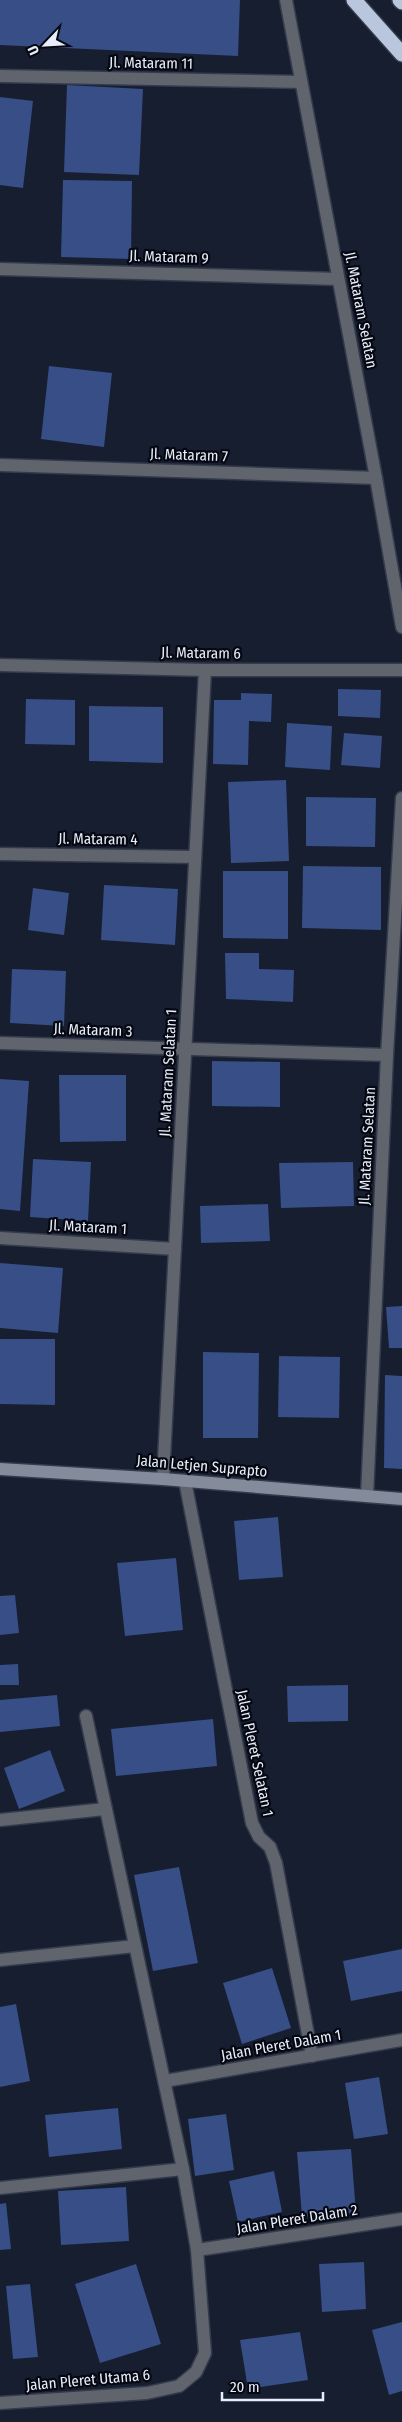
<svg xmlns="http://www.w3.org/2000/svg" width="402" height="2422" font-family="'Fira Sans Condensed',sans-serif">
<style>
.building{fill:#374e86}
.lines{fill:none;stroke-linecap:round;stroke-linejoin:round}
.street-casing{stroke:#333b4c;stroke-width:15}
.secondary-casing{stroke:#333b4c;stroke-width:15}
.highway-casing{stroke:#333b4c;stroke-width:18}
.street{stroke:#5f646d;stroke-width:12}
.secondary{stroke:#848b9b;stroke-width:12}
.highway{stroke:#bac6de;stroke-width:15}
.labels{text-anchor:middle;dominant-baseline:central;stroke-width:4.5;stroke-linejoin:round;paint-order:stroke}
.street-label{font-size:15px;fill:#e7edfa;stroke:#050810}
</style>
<rect width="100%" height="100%" fill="#161e30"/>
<g class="building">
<polygon points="0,0 240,0 238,56 0,45"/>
<polygon points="67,85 143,89 139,175 64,172"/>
<polygon points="0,97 33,101 23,188 0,185"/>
<polygon points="63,180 132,181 131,259 61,257"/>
<polygon points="49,366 112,373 104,447 41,439"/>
<polygon points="338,689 381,690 380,718 338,716"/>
<polygon points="241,693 272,694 271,722 249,721 248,765 213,764 214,700 241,700"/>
<polygon points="26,699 75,700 75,745 25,744"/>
<polygon points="89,706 163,707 163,763 89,761"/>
<polygon points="287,723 332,726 330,770 285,767"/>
<polygon points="344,733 382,736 380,768 341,765"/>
<polygon points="286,780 289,861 231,863 228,782"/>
<polygon points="306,797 376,798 375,847 306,846"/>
<polygon points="303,866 381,867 381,930 302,928"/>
<polygon points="223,871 288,871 288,939 223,938"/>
<polygon points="104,885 178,889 175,945 101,940"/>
<polygon points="33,888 69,893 64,935 28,930"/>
<polygon points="225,953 259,953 259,969 294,970 293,1002 226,999"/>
<polygon points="12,969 66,971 64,1026 10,1023"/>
<polygon points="212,1061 280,1062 280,1107 212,1106"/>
<polygon points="59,1075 126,1075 126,1141 60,1142"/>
<polygon points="0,1079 29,1081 20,1211 0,1209"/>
<polygon points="33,1159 91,1162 88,1221 30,1217"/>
<polygon points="353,1162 354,1206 281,1208 279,1163"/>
<polygon points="268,1204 270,1241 201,1243 200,1206"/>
<polygon points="0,1263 63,1268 58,1333 0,1328"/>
<polygon points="402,1306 402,1348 389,1348 386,1307"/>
<polygon points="0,1339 55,1339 55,1405 0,1404"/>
<polygon points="203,1352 259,1353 258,1438 203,1438"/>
<polygon points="279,1356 340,1357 339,1418 278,1417"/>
<polygon points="385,1375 402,1376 402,1469 384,1468"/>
<polygon points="278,1517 283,1577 239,1580 234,1521"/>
<polygon points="176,1558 183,1630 125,1636 117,1563"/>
<polygon points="15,1595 19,1633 0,1635 0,1596"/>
<polygon points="18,1664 19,1685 0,1685 0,1665"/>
<polygon points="348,1685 348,1721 288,1722 287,1686"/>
<polygon points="57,1695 60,1726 0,1732 0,1700"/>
<polygon points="213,1719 217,1766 116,1776 111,1729"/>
<polygon points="50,1750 65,1791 19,1809 4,1768"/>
<polygon points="179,1867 198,1963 153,1971 134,1875"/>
<polygon points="402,1949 402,1991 351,2001 343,1961"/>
<polygon points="272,1968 291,2028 242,2044 223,1983"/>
<polygon points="16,2004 30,2081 0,2087 0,2007"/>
<polygon points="379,2077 388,2134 354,2139 345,2083"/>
<polygon points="118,2108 122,2149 49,2157 45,2115"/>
<polygon points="226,2114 234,2170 195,2176 188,2119"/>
<polygon points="351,2149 356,2213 302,2217 297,2152"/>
<polygon points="274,2171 282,2212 238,2222 229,2181"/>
<polygon points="126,2187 129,2241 61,2245 58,2191"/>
<polygon points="6,2203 11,2249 0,2250 0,2204"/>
<polygon points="364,2262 366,2309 322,2312 319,2264"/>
<polygon points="136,2264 161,2344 100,2363 75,2284"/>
<polygon points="30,2284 38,2357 13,2359 6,2286"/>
<polygon points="402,2322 402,2391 389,2395 372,2330"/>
<polygon points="300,2332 308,2380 248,2389 240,2340"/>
</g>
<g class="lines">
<g class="street-casing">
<g id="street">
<polyline points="286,0 376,478 402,627"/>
<polyline points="0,76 301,82"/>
<polyline points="0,269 338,279"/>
<polyline points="0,465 376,478"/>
<polyline points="0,665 205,670 402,670"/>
<polyline points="0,854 195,857"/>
<polyline points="0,1043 387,1055"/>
<polyline points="0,1238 175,1249"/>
<polyline points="163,1479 205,670"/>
<polyline points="185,1481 252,1823 259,1837 270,1847 276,1863 312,2056"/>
<polyline points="367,1496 387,1055 402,798"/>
<polyline points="0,1820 105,1809"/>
<polyline points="0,1960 135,1946"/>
<polyline points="165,2081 402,2040"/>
<polyline points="0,2188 183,2169"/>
<polyline points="197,2250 402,2219"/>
<polyline points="0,2403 147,2393 179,2386 196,2372 205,2353 197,2250 183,2169 86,1716"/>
</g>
</g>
<g class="secondary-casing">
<polyline id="secondary" points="0,1469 163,1479 402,1499"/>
</g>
<g class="highway-casing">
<g id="highway">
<polyline points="354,0 402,54"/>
<polyline points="400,0 402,2"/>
</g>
</g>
<use href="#street" class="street"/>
<use href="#secondary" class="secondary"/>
<use href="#highway" class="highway"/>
</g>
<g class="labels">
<g class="street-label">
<text transform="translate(151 63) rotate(1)">Jl. Mataram 11</text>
<text transform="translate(169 257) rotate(2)">Jl. Mataram 9</text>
<text transform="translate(361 310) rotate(79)">Jl. Mataram Selatan</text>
<text transform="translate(189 455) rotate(2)">Jl. Mataram 7</text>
<text transform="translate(201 653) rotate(1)">Jl. Mataram 6</text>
<text transform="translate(98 839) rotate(1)">Jl. Mataram 4</text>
<text transform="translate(93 1030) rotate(2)">Jl. Mataram 3</text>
<text transform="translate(168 1073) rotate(-87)">Jl. Mataram Selatan 1</text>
<text transform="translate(367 1146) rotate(-87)">Jl. Mataram Selatan</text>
<text transform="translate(88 1227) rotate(3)">Jl. Mataram 1</text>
<text transform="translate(202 1466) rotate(5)">Jalan Letjen Suprapto</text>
<text transform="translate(255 1753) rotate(78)">Jalan Pleret Selatan 1</text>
<text transform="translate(281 2045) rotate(-10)">Jalan Pleret Dalam 1</text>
<text transform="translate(297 2219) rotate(-9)">Jalan Pleret Dalam 2</text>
<text transform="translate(88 2380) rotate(-5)">Jalan Pleret Utama 6</text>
</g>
</g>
<g transform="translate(45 45) rotate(245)" stroke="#050810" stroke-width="4" paint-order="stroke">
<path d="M0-4L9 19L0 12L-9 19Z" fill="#e7edfa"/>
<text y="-8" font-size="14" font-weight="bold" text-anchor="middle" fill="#e7edfa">U</text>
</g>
<path d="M222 2392v8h101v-8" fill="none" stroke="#e7edfa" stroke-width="2.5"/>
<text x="230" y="2392" font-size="15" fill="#e7edfa" stroke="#050810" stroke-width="4" paint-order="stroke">20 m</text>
</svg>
